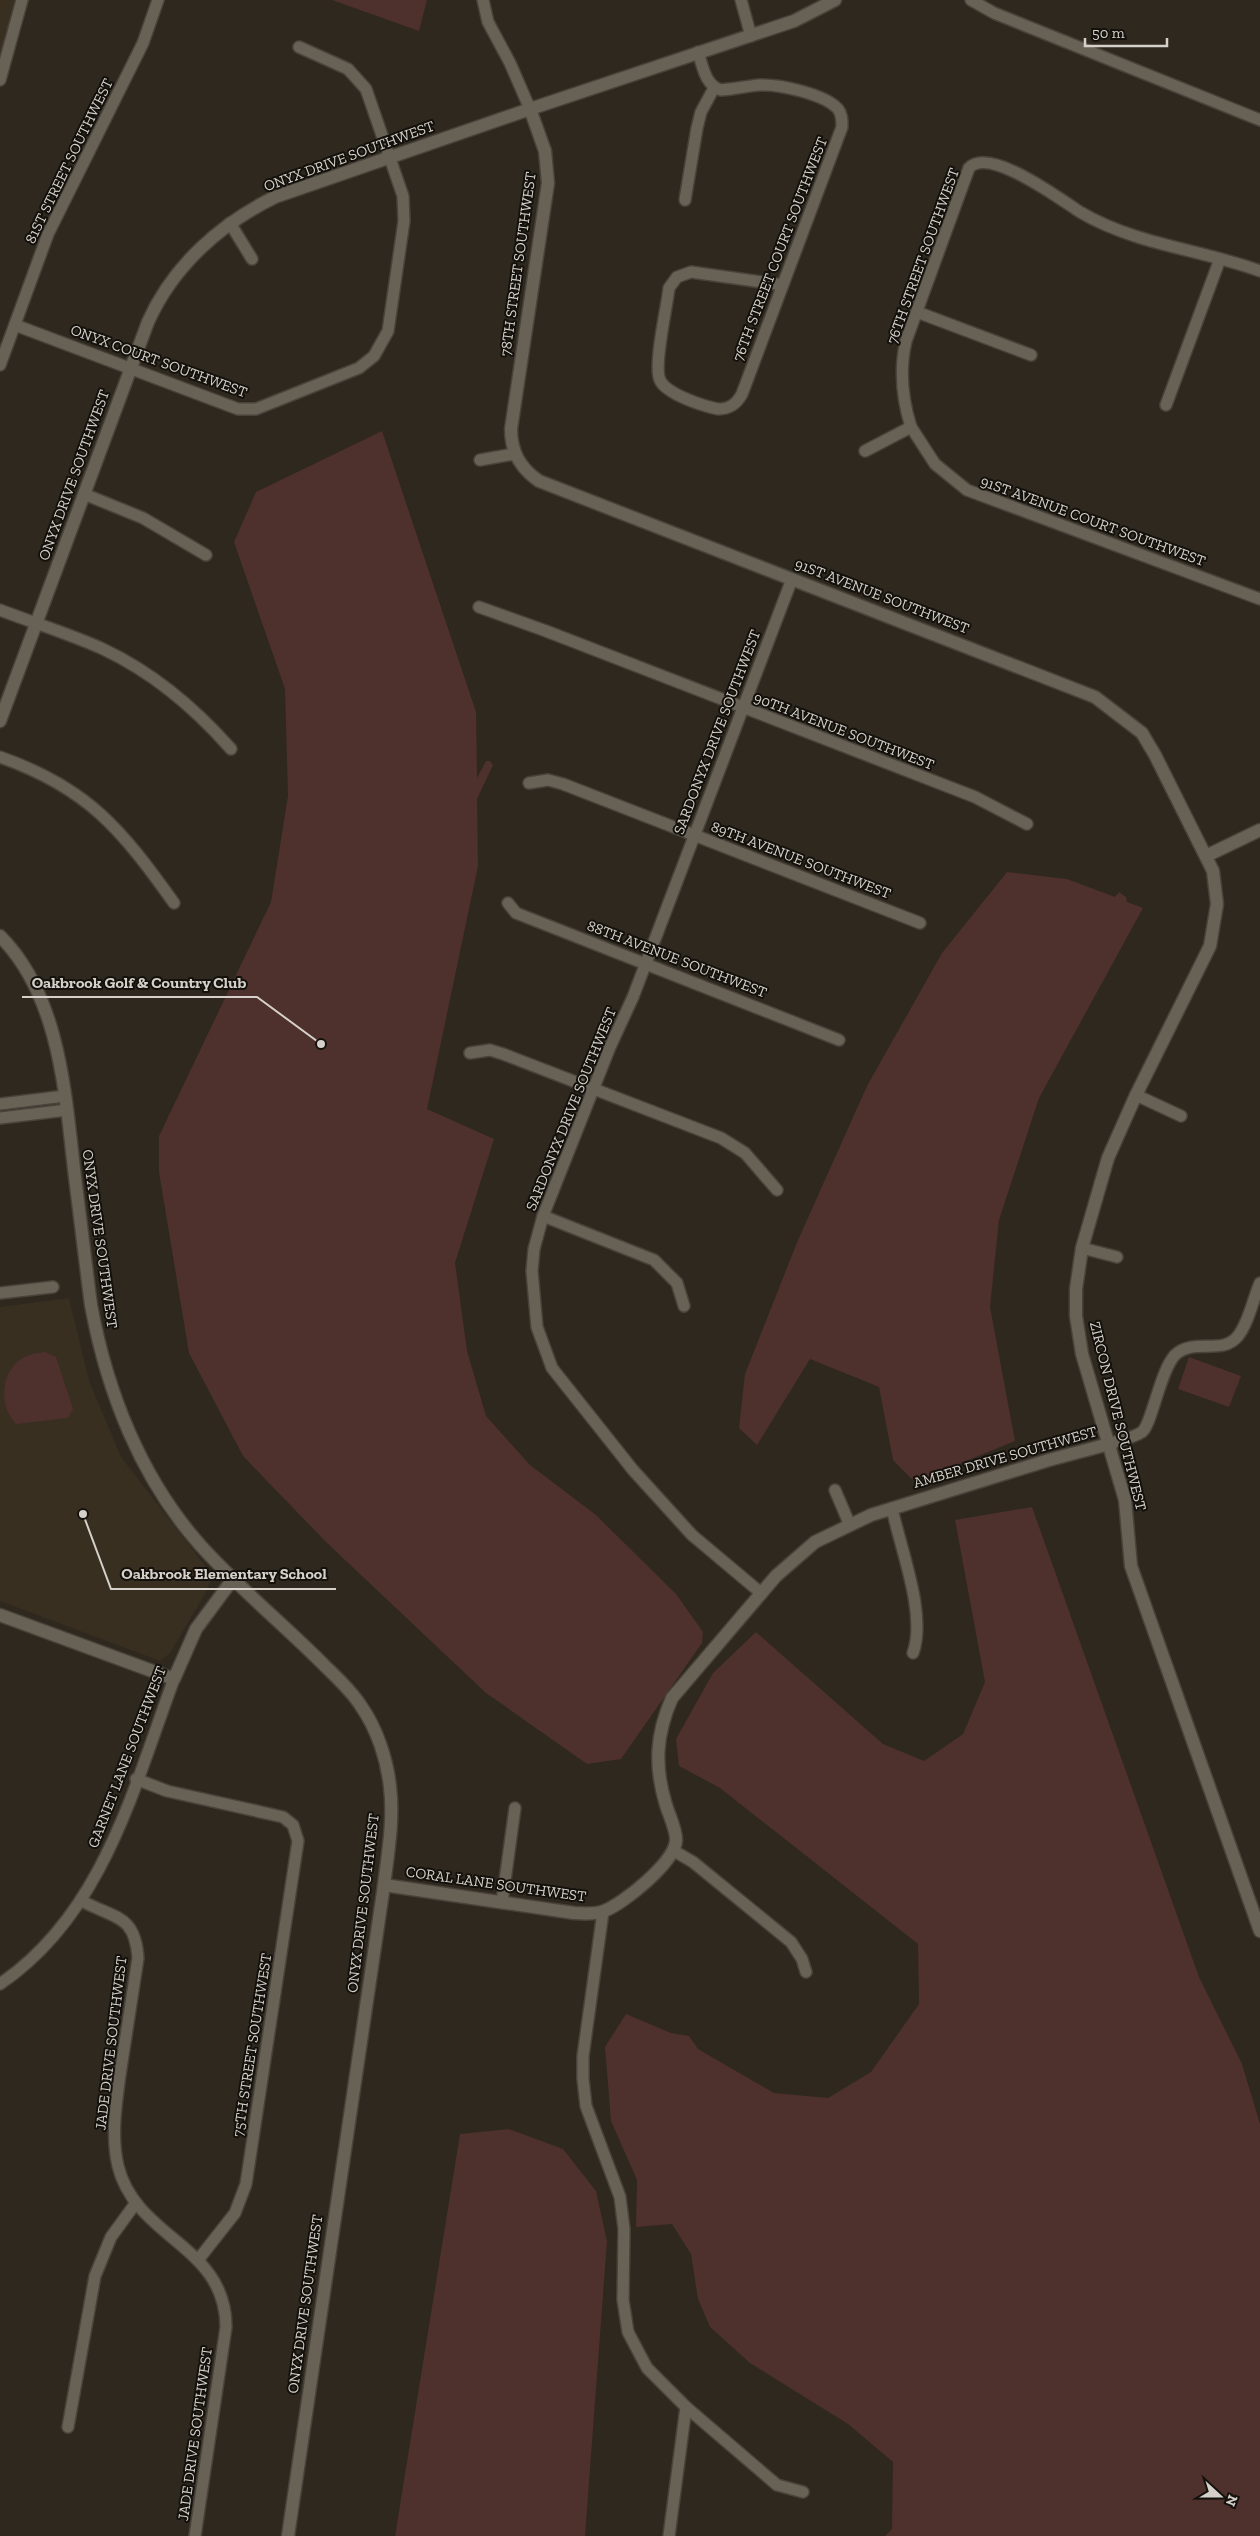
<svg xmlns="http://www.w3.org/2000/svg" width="1260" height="2536" font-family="'Zilla Slab',serif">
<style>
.built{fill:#392f20}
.green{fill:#4e302c}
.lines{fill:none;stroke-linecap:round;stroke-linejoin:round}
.minor-casing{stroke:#48433a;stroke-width:14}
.tertiary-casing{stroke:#48433a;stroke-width:15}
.minor{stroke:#686156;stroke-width:11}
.tertiary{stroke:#686156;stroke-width:12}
.labels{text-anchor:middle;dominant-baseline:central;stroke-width:4;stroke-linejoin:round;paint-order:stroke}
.street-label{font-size:15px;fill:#d5d1ca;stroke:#14110d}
.leader{fill:none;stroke:#d5d1ca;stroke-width:2}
.callout-dot{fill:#d5d1ca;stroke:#14110d;stroke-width:2}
.callout-label{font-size:16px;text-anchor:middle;font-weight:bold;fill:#d5d1ca;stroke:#14110d;stroke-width:4;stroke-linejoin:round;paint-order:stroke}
</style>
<rect width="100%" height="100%" fill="#2e281e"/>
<g class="built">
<polygon points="0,0 30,0 0,79"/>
<polygon points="69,1298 89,1381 121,1457 209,1571 210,1581 206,1592 170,1653 160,1661 0,1601 0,1307"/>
</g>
<g class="green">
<polygon points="332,0 427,0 419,31"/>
<polygon points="382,431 476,712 477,778 486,761 490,761 493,765 477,799 478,866 427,1109 494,1139 455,1263 467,1351 486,1416 530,1465 596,1515 676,1594 703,1632 702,1643 621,1759 587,1764 486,1693 326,1542 243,1456 189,1353 159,1172 159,1136 271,902 288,796 285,689 234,542 256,492"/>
<polygon points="1007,872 1067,879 1115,897 1119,892 1126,897 1127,902 1143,908 1039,1098 999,1220 990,1307 1015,1441 915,1482 893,1460 879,1387 810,1359 757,1445 739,1428 745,1374 798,1240 867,1086 942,953"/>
<path d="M45,1352L56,1357L73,1409L68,1418L16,1424C0,1408 0,1377 18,1361C26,1355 35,1353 45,1352Z"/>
<polygon points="1189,1357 1241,1376 1229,1407 1178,1389"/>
<polygon points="1032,1507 1199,1977 1242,2064 1260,2124 1260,2536 885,2536 892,2529 893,2462 848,2424 750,2363 710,2327 698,2299 691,2254 672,2224 636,2227 637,2180 611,2121 605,2047 626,2014 671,2033 689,2036 698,2049 774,2093 828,2098 871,2072 919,2004 918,1944 720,1788 679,1766 676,1739 713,1673 756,1632 883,1744 924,1761 963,1734 985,1682 955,1520"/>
<polygon points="509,2129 563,2149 596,2191 607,2241 585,2536 395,2536 460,2134"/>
</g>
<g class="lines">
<g class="minor-casing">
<g id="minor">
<polyline points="483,0 488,22 510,63 530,109"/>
<polyline points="741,0 751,36"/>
<polyline points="971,0 994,13 1260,120"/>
<path d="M698,52C703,67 705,85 721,90C734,89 747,86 760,85C778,84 825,94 838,109C842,114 842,120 842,127L742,394C736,405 729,409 718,409C703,406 666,394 660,380C653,366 667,307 669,288L677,277L691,272L783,285"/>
<polyline points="0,80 22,0"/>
<polyline points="685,200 697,128 701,112 714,88"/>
<polyline points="230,223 252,259"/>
<polyline points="917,312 1031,355"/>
<polyline points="15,325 238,409 256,409 359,368 374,356 388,331 404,221 403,196 366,89 348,69 299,47"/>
<polyline points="0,365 48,234 143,43 158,0"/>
<polyline points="1166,405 1220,259"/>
<polyline points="911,427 935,464 967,490 1260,599"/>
<path d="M865,451L911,427C902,398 899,371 906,341L969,168C989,146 1060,199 1080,212C1136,245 1200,249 1260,271"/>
<polyline points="480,460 514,454"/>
<polyline points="84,494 143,518 206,555"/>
<polyline points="479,607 546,631 975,797 1027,824"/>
<path d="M0,610C34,623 70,634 103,649C154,673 194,707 231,749"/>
<path d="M0,757C88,788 121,829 174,903"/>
<polyline points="529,783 548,780 563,784 920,923"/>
<polyline points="508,903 516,913 839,1040"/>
<polyline points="470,1053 490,1050 503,1054 721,1138 745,1153 777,1190"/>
<polyline points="1136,1095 1181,1116"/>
<polyline points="0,1104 65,1096"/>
<polyline points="0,1118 67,1110"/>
<polyline points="543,1216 654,1260 677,1283 684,1306"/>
<polyline points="1082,1248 1117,1257"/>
<polyline points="0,1293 53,1287"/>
<path d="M1109,1444C1120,1440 1133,1438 1142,1432C1152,1424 1160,1371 1175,1355C1194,1337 1222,1356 1238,1336C1249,1322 1253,1299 1260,1283"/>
<polyline points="835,1490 849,1523"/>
<path d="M892,1508C900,1548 927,1614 913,1653"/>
<polyline points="761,1593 692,1535 633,1470 552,1368 537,1327 532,1271 534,1249 543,1216 610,1047 633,997 792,579"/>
<polyline points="136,1779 167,1791 283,1817 293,1825 298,1841 246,2184 235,2213 198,2260"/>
<polyline points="674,1851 693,1862 791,1942 802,1959 806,1972"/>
<path d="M82,1901C115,1919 135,1914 138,1958C132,1997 126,2036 120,2075C116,2105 111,2136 118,2166C136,2239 226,2245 226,2327L195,2536"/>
<polyline points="502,1902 515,1808"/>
<polyline points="603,1912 583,2056 583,2079 586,2106 620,2197 624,2229 623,2300 628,2332 647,2368 686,2407 669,2536"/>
<path d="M0,1984C103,1914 133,1789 174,1679"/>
<polyline points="686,2407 777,2485 803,2492"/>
<polyline points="68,2427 95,2276 111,2237 135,2204"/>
</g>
</g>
<g class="tertiary-casing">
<g id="tertiary">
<path d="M530,109L545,151L548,183L511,429C511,452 520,468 539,481L1095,697L1142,733L1155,755L1213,871L1217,904L1210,946L1136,1095L1108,1158L1082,1248L1076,1289V1316L1082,1354L1125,1500L1131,1566L1260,1931"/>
<path d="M0,721L148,322C173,266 220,224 275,197L530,109L794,21L835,0"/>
<polyline points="1206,856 1260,830"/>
<path d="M0,936C59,995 65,1091 74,1169C80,1215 85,1260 91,1305C107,1392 141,1479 201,1546C239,1588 283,1624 323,1664C336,1677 351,1690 361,1706C377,1729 387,1759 390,1787C394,1819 388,1853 384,1885L288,2536"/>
<polyline points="0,1615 174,1679 196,1629 233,1579"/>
<path d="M384,1885L574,1913C583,1913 595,1915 604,1911C623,1904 674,1863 676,1841C677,1831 669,1815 666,1805C654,1766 656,1734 672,1698L776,1576L815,1542L871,1515L1049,1460L1109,1444"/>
</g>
</g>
<use href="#minor" class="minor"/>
<use href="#tertiary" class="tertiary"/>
</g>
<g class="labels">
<g class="street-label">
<text transform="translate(349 156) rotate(-20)">ONYX DRIVE SOUTHWEST</text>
<text transform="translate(69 161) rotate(-64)">81ST STREET SOUTHWEST</text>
<text transform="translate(780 249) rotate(-69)">76TH STREET COURT SOUTHWEST</text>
<text transform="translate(923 256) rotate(-70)">76TH STREET SOUTHWEST</text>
<text transform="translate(518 264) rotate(-82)">78TH STREET SOUTHWEST</text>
<text transform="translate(159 361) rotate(20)">ONYX COURT SOUTHWEST</text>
<text transform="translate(74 475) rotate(-70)">ONYX DRIVE SOUTHWEST</text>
<text transform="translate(1093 521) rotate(20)">91ST AVENUE COURT SOUTHWEST</text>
<text transform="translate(882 596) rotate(21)">91ST AVENUE SOUTHWEST</text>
<text transform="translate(844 731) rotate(21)">90TH AVENUE SOUTHWEST</text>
<text transform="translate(717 732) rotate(-69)">SARDONYX DRIVE SOUTHWEST</text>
<text transform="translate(801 860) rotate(21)">89TH AVENUE SOUTHWEST</text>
<text transform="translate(677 959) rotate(21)">88TH AVENUE SOUTHWEST</text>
<text transform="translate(571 1109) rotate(-68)">SARDONYX DRIVE SOUTHWEST</text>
<text transform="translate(100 1239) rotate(82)">ONYX DRIVE SOUTHWEST</text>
<text transform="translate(1118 1416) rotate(76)">ZIRCON DRIVE SOUTHWEST</text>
<text transform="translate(1005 1457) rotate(-16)">AMBER DRIVE SOUTHWEST</text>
<text transform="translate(127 1757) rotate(-69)">GARNET LANE SOUTHWEST</text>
<text transform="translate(496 1884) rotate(8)">CORAL LANE SOUTHWEST</text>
<text transform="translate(363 1903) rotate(-83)">ONYX DRIVE SOUTHWEST</text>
<text transform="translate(111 2043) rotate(-83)">JADE DRIVE SOUTHWEST</text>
<text transform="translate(252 2045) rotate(-81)">75TH STREET SOUTHWEST</text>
<text transform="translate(305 2304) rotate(-82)">ONYX DRIVE SOUTHWEST</text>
<text transform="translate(195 2434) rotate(-82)">JADE DRIVE SOUTHWEST</text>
</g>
</g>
<path class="leader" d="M321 1044L257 997H22M83 1514L111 1589H336"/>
<g class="callout-dot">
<circle cx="321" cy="1044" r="5"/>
<circle cx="83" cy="1514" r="5"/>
</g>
<g class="callout-label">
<text x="139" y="988">Oakbrook Golf &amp; Country Club</text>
<text x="224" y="1579">Oakbrook Elementary School</text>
</g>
<g transform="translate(1220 2496) rotate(111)" stroke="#14110d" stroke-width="4" paint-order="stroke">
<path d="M0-4L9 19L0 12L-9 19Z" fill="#d5d1ca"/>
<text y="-8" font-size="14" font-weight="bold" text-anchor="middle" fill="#d5d1ca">N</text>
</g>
<path d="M1085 38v8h82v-8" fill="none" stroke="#d5d1ca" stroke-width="2.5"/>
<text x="1092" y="38" font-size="15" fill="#d5d1ca" stroke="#14110d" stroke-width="4" paint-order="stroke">50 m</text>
</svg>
